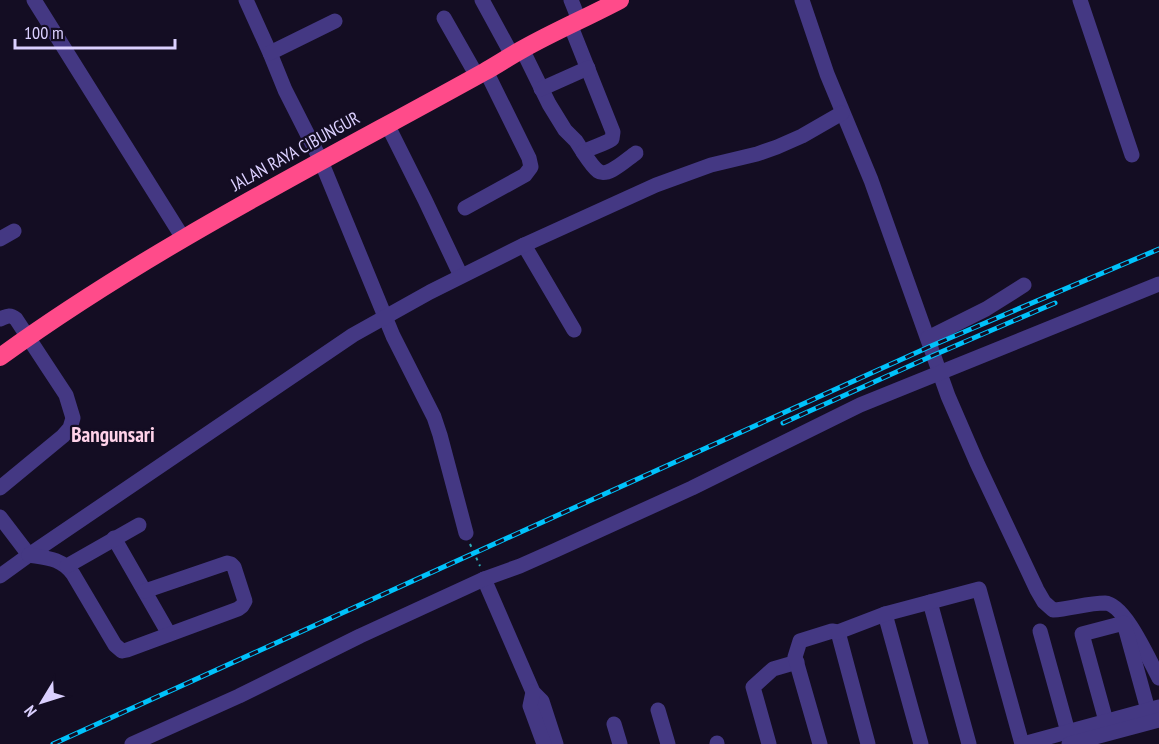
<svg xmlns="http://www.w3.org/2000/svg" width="1159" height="744" font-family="'PT Sans Narrow',sans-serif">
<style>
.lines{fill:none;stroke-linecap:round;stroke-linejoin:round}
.path{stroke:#2cadb7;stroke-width:2;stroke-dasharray:3 4.5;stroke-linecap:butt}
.minor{stroke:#443883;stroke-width:15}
.highway{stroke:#ff4b8a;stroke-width:18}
.rail-casing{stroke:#00c2fb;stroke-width:5}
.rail{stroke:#140d23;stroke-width:3;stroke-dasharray:9;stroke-linecap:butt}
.labels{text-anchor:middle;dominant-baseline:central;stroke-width:4.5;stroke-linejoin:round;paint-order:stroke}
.street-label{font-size:18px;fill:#dbd0ff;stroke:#140d23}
.quarter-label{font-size:21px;font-weight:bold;fill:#ffd2e9;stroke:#140d23}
</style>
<rect width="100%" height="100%" fill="#140d23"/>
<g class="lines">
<polyline class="path" points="470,544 480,566"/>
<g class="minor">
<polyline points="34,0 183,238"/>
<polyline points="246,0 270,53 285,90 321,161 393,336 434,417 440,435 466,533"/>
<polyline points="482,0 512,55"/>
<polyline points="571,0 579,20"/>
<path d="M802,0L827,74L871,180L948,396L977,463L1037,590L1044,602L1053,610C1070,609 1088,603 1105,603C1125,604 1149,660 1159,678"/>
<polyline points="1080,0 1132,155"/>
<polyline points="444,18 477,76"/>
<path d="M522,49L549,104L565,130L576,141L583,152C592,147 603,145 612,139L613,132L570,24"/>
<polyline points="270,53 335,21"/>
<polyline points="541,89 588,68"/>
<polyline points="387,124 425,200 461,276"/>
<path d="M583,152C587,158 592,166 598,171C608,178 627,159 636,153"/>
<polyline points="465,208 525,175 531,167 529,158 486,71"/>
<polyline points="0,239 14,231"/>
<polyline points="524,245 574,330"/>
<path d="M0,319C7,316 10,314 16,319L66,395L73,418L70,428L63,436L0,488"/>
<polyline points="928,338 986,309 1024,285"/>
<polyline points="0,517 29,555 0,576"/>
<polyline points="114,538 169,634"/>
<polyline points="29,555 353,335 430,292 524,245 656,185 711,165 757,154 777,147 802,136 842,113"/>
<path d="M29,555C47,558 61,558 73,574L115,645L122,651L127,650L238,609L242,606L245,601L234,567L231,564L227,563L145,591"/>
<polyline points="67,566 139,525"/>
<polyline points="484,579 533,692 542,701 556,744"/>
<polyline points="930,602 969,744"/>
<polyline points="885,614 921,744"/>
<polyline points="1040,631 1068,732"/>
<polyline points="838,632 868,744"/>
<polyline points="533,692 530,706 544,744"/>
<polyline points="658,710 668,744"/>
<polyline points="1106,721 1082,634 1124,623 1148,710"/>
<polyline points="614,724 620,744"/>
<polyline points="717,743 717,744"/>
<polyline points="132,744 239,696 360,636 484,579 520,566 556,550 692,488 860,405 1159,284"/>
<polyline points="769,744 753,687 773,669 797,662"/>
<polyline points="820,744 795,657 800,641 832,631 838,632 885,614 979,589 1022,744"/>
<polyline points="1023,744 1159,707"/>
<polyline points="1069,744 1159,720"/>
</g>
<path class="highway" d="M0,357C152,247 320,163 484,72C497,65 510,56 523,49C555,31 588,17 620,0"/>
<g class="rail-casing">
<g id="rail">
<polyline points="783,423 934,355 1055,303"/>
<polyline points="53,744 931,346 1159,249"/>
</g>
</g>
<use href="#rail" class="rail"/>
</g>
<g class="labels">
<g class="street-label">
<text transform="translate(295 151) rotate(-29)">JALAN RAYA CIBUNGUR</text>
</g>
<g class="quarter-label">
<text x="113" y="434">Bangunsari</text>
</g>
</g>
<g transform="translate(42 702) rotate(232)" stroke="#140d23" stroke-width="4.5" paint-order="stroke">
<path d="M0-4.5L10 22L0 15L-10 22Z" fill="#dbd0ff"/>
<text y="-9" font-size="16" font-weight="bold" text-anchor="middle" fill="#dbd0ff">N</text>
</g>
<path d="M15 39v9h160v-9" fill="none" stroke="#dbd0ff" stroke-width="3"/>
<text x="24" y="39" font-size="18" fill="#dbd0ff" stroke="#140d23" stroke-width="4.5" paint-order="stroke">100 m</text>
</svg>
